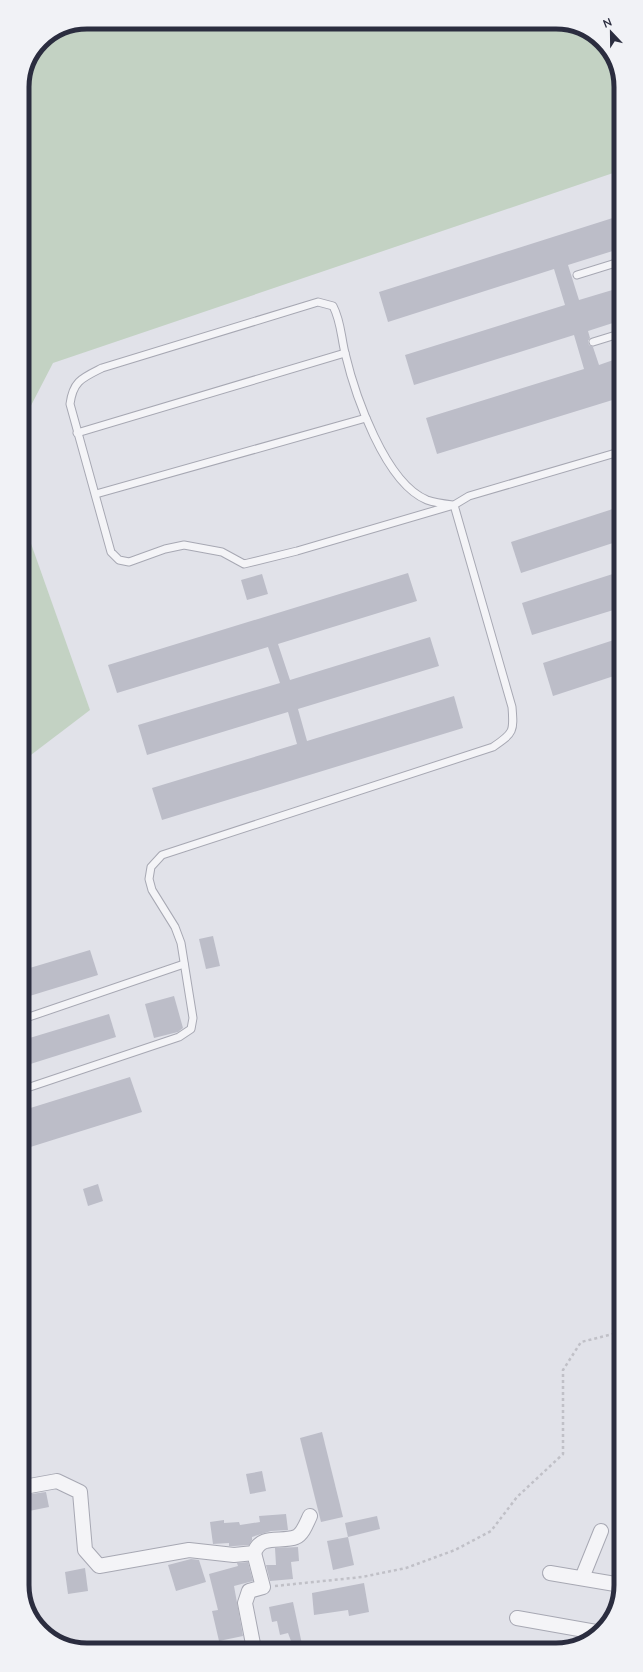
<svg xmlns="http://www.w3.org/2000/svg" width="643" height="1672" font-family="Mulish,sans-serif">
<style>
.green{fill:#c3d2c3}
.building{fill:#bcbdc8}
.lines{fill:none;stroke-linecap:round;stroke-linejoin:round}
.lane-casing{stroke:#a7a8b3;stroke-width:9}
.street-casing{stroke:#a7a8b3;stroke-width:16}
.path{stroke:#c0c0c7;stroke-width:2.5;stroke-dasharray:3 3;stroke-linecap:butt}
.lane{stroke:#f4f4f7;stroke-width:7}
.street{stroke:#f4f4f7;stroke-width:14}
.rim{fill:none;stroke:#2b2d3f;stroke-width:5}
</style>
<rect width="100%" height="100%" fill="#e1e2e9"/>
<g class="green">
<path d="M88,22H560C569,26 594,33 599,39C617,60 619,143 619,171L53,363L23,421L22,83L41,41Z"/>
<polygon points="23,521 90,710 23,761"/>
</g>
<g class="building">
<polygon points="619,216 619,249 568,265 579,300 619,288 619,321 588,331 590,338 588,341 589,345 593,347 599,365 619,358 619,398 437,454 426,418 584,369 574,335 414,385 405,355 565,305 554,269 388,322 379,292"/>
<polygon points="619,507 619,541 521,573 511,542"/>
<polygon points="619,572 620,608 532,635 522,603"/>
<polygon points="408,573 417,601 278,644 290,680 430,637 439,666 298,709 307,741 454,696 463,728 162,820 152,788 297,744 288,712 147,755 138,725 280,683 268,647 117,693 108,665"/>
<polygon points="262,574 268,594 247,600 241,580"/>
<polygon points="620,638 620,674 553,696 543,663"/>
<polygon points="213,936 220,966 206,969 199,939"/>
<polygon points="90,950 98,975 23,998 23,970"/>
<polygon points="174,996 183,1028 178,1032 154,1038 145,1004"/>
<polygon points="109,1014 116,1037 24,1066 23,1040"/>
<polygon points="130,1077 142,1112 24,1149 24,1110"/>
<polygon points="98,1184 103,1201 88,1206 83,1189"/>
<polygon points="322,1432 343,1517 321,1522 300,1438"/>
<polygon points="262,1471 266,1491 250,1494 246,1474"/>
<polygon points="46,1492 49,1507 24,1512 24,1495"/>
<polygon points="286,1514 288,1530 271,1531 252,1537 252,1540 249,1545 234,1546 229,1546 229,1543 213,1544 210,1522 224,1520 224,1523 239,1522 240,1525 260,1522 259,1516"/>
<polygon points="377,1516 380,1529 348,1537 345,1523"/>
<polygon points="348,1537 354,1565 333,1570 327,1541"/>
<polygon points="298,1547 299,1561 291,1562 293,1579 270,1581 266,1565 276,1565 275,1548"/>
<polygon points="191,1559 199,1560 206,1582 176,1591 168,1565"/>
<polygon points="248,1562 253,1581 234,1586 243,1636 219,1641 212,1611 218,1610 209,1574 238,1566 237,1563"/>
<polygon points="85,1568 88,1591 68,1594 65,1572"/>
<polygon points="364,1583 369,1612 349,1616 348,1610 314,1615 312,1593"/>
<polygon points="293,1602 303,1649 294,1649 288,1633 280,1635 277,1621 272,1622 269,1607"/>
</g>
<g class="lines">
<g class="lane-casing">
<g id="lane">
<polyline points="577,275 619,262"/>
<polyline points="593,342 619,334"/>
<polyline points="77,433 345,353"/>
<polyline points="96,494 366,418"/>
<path d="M454,505C445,504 435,503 427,500C385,483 355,395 345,353C341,337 341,321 333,306L318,302L102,368C82,378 73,381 70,404L111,552L119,560L129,562L165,549L184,545L222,552L244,564L297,551L454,505L469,496L619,452"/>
<polyline points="23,1019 184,964"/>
<path d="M24,1089L179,1037L191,1029L193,1018L181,943L175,927L152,890L149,879L151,867L162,855L493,747C514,733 514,731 512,707L454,505"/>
</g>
</g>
<g class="street-casing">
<g id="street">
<path d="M24,1487L57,1481L80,1492L85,1550L99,1566L189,1550L234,1555L254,1553C261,1533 281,1543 296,1537C303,1534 307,1522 310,1516"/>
<polyline points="550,1573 621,1585"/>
<polyline points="582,1578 601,1531"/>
<polyline points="517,1618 596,1632"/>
<polyline points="254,1649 245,1603 249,1591 263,1587 254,1553"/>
</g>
</g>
<polyline class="path" points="275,1586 362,1577 406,1568 455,1550 491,1531 517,1497 563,1454 563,1370 581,1342 621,1332"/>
<use href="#lane" class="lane"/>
<use href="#street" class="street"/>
</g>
<path d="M0 0H643V1672H0ZM87 29H556A58 58 0 0 1 614 87V1585A58 58 0 0 1 556 1643H87A58 58 0 0 1 29 1585V87A58 58 0 0 1 87 29Z" fill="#f1f2f6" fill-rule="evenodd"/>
<path class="rim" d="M87 29H556A58 58 0 0 1 614 87V1585A58 58 0 0 1 556 1643H87A58 58 0 0 1 29 1585V87A58 58 0 0 1 87 29Z"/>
<g transform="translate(611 32) rotate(338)" stroke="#f1f2f6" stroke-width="3" paint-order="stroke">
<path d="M0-3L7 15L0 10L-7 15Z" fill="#2b2d3f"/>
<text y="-6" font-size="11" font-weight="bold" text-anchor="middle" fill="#2b2d3f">N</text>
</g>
</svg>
